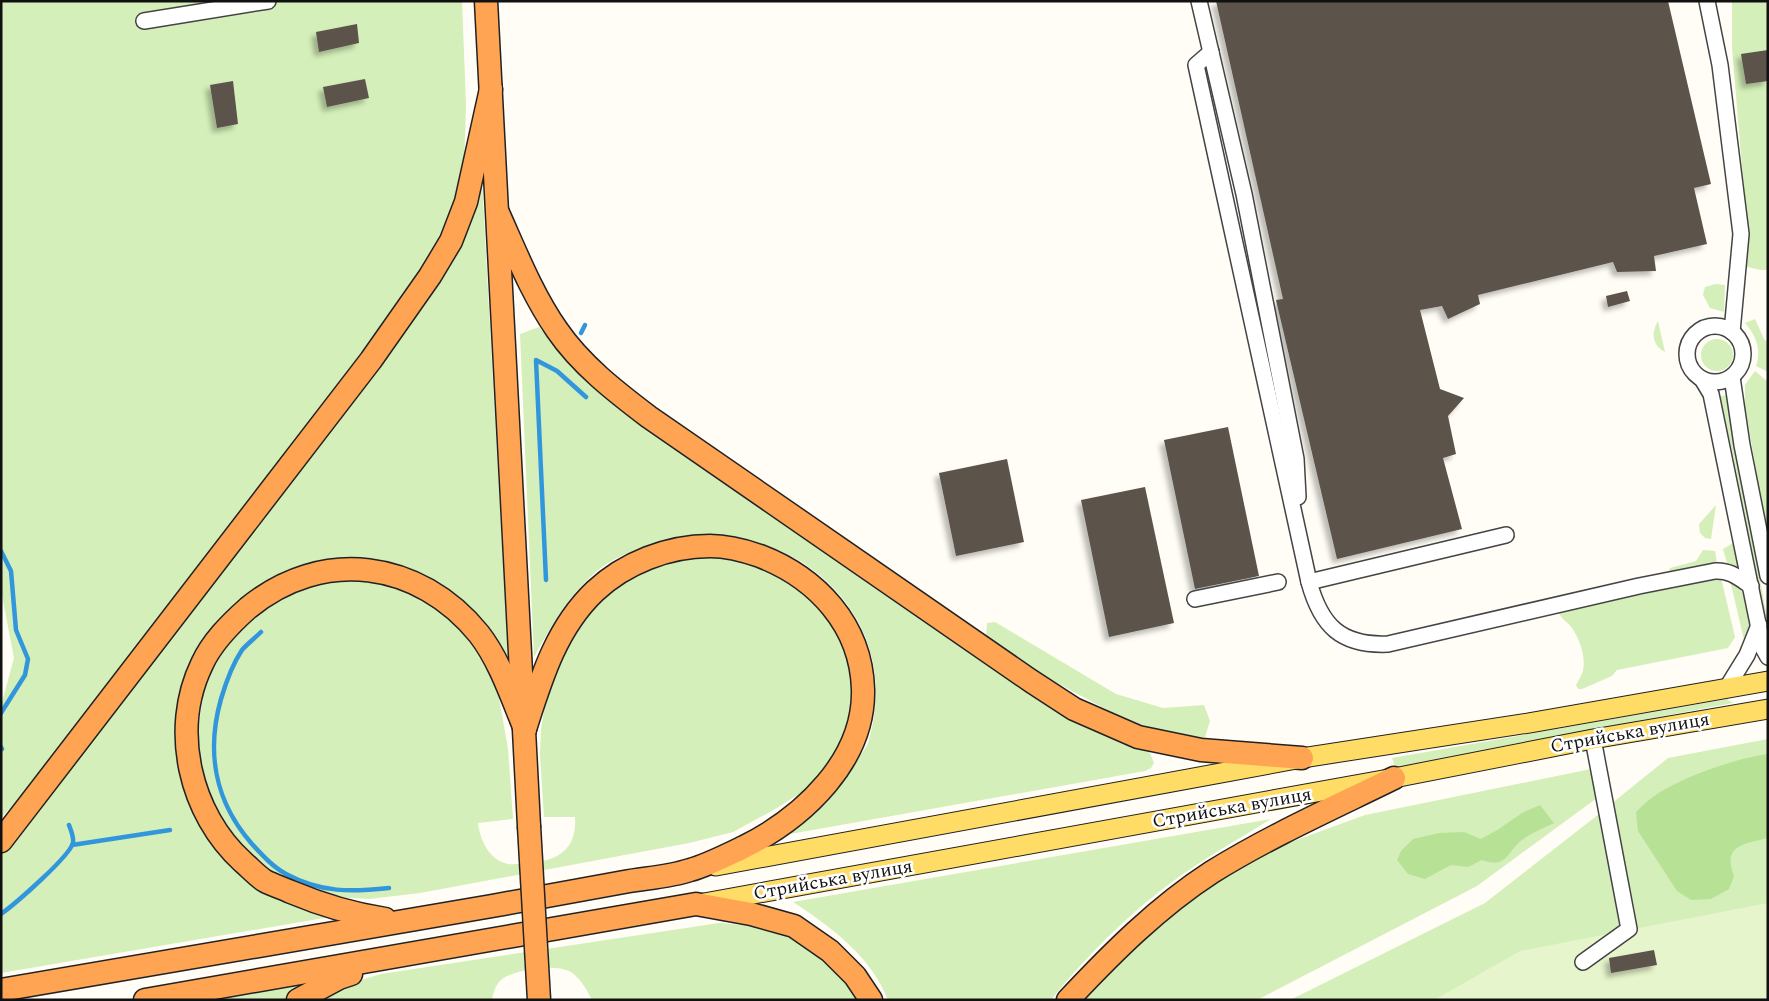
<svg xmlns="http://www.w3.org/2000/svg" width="1769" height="1001" font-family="Spectral,serif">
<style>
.green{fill:#d4efb9}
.forest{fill:#b7e296}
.pitch{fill:#e6f5cb}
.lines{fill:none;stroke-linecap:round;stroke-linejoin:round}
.stream{stroke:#3296dc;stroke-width:4.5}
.building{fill:#5b524c;filter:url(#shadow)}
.minor-casing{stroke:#444;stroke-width:18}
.major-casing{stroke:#222;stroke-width:21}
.highway-casing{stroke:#222;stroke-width:25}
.minor{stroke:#fff;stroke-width:15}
.major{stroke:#ffdc65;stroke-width:19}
.highway{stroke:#ffa453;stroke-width:22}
.highway-bridge-casing{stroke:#222;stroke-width:25;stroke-linecap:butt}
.highway-bridge{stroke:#ffa453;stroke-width:22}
.labels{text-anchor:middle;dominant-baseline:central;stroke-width:5;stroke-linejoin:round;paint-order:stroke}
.street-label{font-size:19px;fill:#111;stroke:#fff}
</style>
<defs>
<filter id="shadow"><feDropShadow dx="-4.5" dy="4.5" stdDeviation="2.5" flood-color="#0004"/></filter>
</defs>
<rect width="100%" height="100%" fill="#fffdf5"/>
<g class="green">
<polygon points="1,1 462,1 466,105 464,166 446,232 422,274 23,794 1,818 1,706 14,658 1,590"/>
<polygon points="1732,1 1768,1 1768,270 1761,270 1743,266 1748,238 1732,48"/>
<polygon points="482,181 509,674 431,581 278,581 186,689 206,829 330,917 1,973 1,848 433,287"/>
<polygon points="1716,284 1725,285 1724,312 1710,308 1703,295 1705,287"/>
<path d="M1755,319L1764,339L1768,343V372L1756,366C1762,351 1756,335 1745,323Z"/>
<path d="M1658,321L1665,352C1652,345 1651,333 1658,321Z"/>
<path d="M539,327L582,376L625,413L821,548L1150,753L1154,763L1151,768L1145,771L790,834C818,811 840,790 858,759C861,754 866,748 868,743C890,670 865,604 802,562C794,557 783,554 774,550C760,544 736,535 720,535C700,535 680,537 661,542C641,547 619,555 602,567C571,591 553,623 534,657L520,334Z"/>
<circle cx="1717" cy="355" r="16"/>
<polygon points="1755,371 1768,382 1768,541 1745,405 1745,385"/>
<polygon points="1731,394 1736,449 1768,623 1768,635 1732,450 1718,397"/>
<polygon points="1716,505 1711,539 1705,538 1700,533 1699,524"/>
<polygon points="1735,542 1740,568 1727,563 1723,549"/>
<polygon points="1703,550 1715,551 1717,563 1671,573 1669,571 1670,568 1696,561"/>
<path d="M704,556L737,559L768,569L797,586L819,609L835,630L846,654L852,683L849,714L841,742L825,770L802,792L777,808L733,832L689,843L420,893L369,899L336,897L280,878L243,846L223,820L207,788L199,753V724L203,696L211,673L224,650L241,629L265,608L284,596L308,585L329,581L375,578L419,592L470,636L482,657L498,692L508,749L513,819L478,823C480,840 489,860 508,864C515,865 524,863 531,863C560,860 577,848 575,817H544L540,755L541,729L547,691L577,625L618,582L670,560Z"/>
<path d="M1716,578H1721L1735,637L1728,648L1617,670L1612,676L1582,689H1578L1576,685C1578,681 1582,675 1583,671C1586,657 1580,640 1572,628C1568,622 1562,620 1559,613Z"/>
<path d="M1730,580C1754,596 1755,631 1739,654V650L1744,640Z"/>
<polygon points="995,622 1116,694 1163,708 1204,705 1210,721 1204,740 1137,726 1037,672 986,640 987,623"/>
<polygon points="1727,699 1733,703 1525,742 1522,746 1396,769 1392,758"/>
<polygon points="1768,739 1768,1000 1290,1000 1485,903 1599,814 1623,930 1611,804 1668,758"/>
<polygon points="1591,769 1597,798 1477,886 1257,1000 1085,1000 1161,922 1213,882 1269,850 1365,815"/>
<path d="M1271,819C1237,840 1201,860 1168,885C1126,916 1084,959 1051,1000H888C871,956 831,927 793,902Z"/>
<path d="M719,923C785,927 820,944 858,1000H592C587,990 580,978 571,972C557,963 510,969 499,982C495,987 493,993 492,1000H311L338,987L381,974Z"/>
<polygon points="318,980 287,1000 204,1000"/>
</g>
<g class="forest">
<path d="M1768,754V838C1744,844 1722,845 1734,876L1729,889L1711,899L1691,900L1677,891L1638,831L1636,812C1641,807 1647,801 1653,797C1679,778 1736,758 1768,754Z"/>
<path d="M1540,805L1554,823C1544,828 1531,833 1522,840C1506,853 1507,869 1482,860L1468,867L1451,865L1425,879L1408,874L1397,860L1401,851L1413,839L1439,833L1464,832L1481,839L1499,829L1522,813Z"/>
</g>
<polygon class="pitch" points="1768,903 1768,1000 1434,1000 1520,951"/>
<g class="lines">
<g class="stream">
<polyline points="581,333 585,325"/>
<polyline points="1,551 11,571 16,630 28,659 25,675 1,713"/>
<polyline points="546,580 536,360 557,371 586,397"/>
<path d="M261,632C255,638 247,644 242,650C232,665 226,682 221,699C206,752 215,802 252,844C262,855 273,867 286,874C321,893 351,892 389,888"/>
<polyline points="1,747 2,749"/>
<polyline points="72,845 170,830"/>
<path d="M1,914C15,904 69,857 73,843C74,837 71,831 69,825"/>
</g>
</g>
<g class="building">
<polygon points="1216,1 1668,1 1711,184 1694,188 1707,244 1654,256 1656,271 1617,272 1613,262 1478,295 1480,304 1448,319 1442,306 1420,310 1440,389 1464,398 1448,416 1456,454 1443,458 1462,529 1337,559 1276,300 1283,299"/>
<polygon points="357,24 359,43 319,52 316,32"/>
<polygon points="1768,50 1768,81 1746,84 1741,54"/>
<polygon points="365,79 369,98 327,107 323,87"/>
<polygon points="233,81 238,124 217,128 210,85"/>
<polygon points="1627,291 1630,301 1608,307 1606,296"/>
<polygon points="1228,427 1259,576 1195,589 1164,440"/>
<polygon points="1007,459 1024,542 956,556 939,473"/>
<polygon points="1145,487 1174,623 1109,637 1081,500"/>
<polygon points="1654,950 1657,965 1611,973 1609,958"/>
</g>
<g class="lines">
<g class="minor-casing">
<g id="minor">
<polyline points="1199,1 1244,194 1296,459 1298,497"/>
<polyline points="1707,1 1720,65 1741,234 1732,332"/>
<polyline points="144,21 268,1"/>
<path d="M1211,52L1196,65L1309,582C1321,626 1341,646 1388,644L1639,586L1715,571C1730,570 1739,578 1751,586"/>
<circle cx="1715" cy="354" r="28"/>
<polyline points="1732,377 1742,445 1768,576"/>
<polyline points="1702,379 1711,394 1763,648 1768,657"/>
<polyline points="1309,582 1506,535"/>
<polyline points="1195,599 1278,582"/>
<polyline points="1726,689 1747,655 1759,625"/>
<polyline points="1583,962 1629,929 1593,739"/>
</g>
</g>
<g class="major-casing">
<g id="major">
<polyline points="716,866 1302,758 1529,723 1768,681"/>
<polyline points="704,903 1394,778 1593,739 1768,709"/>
</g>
</g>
<g class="highway-casing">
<g id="highway">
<polyline points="486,1 529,826"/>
<path d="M498,213C516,253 532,294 557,330C581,365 616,392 649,417L1031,681L1074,709L1138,737L1201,750L1302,758"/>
<polyline points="1,841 371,360 430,276 451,241 466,202 491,89"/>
<path d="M385,919C352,914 322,905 291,892C282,888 273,885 265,881C257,876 250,868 243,862C190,814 170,730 202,664C212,642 230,624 248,608C322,547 419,560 479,634C500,661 512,698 525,729"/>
<path d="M1,990C165,962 329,935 492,906C536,898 580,890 624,882C646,878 669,877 690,870C708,865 727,855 744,847C804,817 865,760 863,689C861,625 817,578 760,556C743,550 728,546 710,546C668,546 625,563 595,591C556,628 541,679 525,729"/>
<polyline points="145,1000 696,904 751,914 794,926 830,951 855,976 871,1000"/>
<polyline points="298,1000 339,978 351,974"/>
<path d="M1068,1000C1112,953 1158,907 1212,872C1270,836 1333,808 1394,778"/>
</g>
</g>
<use href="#minor" class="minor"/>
<use href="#major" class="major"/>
<use href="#highway" class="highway"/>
<g class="highway-bridge-casing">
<polyline id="highway-bridge" points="529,826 539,1000"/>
</g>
<use href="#highway-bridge" class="highway-bridge"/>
</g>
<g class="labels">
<g class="street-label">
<text transform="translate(1630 733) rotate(-10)">Стрийська вулиця</text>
<text transform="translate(1232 808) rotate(-10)">Стрийська вулиця</text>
<text transform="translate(833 880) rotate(-10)">Стрийська вулиця</text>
</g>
</g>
<rect width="1769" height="1001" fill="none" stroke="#111111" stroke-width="5"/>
</svg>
